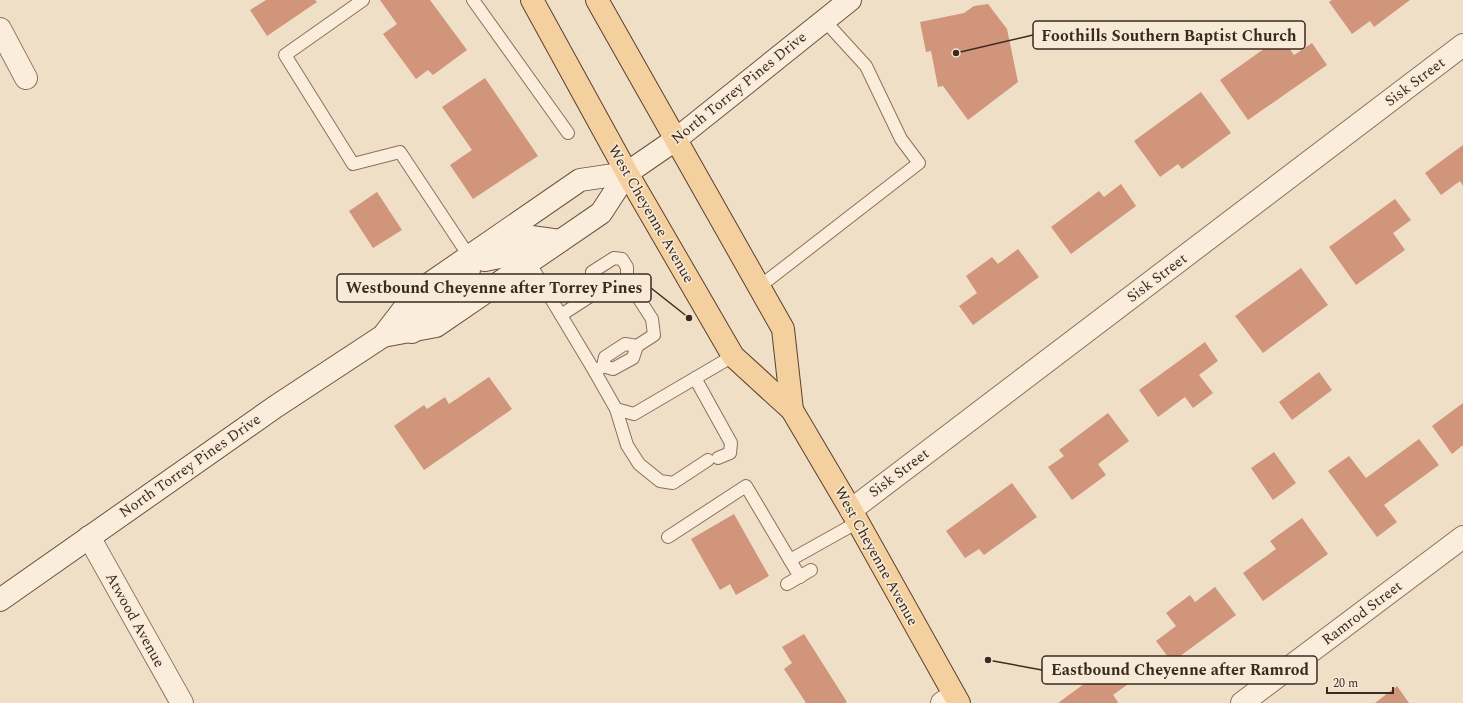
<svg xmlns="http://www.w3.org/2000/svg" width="1463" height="703" font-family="Spectral,serif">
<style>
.building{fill:#d0957b}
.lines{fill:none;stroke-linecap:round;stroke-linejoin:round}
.lane-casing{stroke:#8d705b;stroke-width:14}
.street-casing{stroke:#8d705b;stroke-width:24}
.secondary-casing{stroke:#6f513e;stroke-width:24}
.primary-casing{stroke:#5b3f2f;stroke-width:24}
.lane{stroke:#faeddb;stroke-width:12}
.street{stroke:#faeddb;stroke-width:22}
.secondary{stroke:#faeddb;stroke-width:22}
.primary{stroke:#f4d09e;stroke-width:22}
.labels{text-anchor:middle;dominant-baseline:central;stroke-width:3;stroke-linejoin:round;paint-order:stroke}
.street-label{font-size:15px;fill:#3c2a1f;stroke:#f7ead7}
.leader{fill:none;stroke:#3c2a1f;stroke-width:1.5}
.callout-dot{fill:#3c2a1f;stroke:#f7ead7;stroke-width:1.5}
.callout{fill:#f7ead7;stroke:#3c2a1f;stroke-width:1.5}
.callout-label{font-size:16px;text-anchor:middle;font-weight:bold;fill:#3c2a1f}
</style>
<rect width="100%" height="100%" fill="#f0dfc7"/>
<g class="building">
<polygon points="266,0 315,0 317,2 267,36 250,10"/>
<polygon points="380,0 430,0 467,50 433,75 428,70 416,79 383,34 397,24"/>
<polygon points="1332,0 1410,0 1374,27 1370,21 1352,34 1329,2"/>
<polygon points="988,4 1007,29 1018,82 968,120 943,86 938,87 931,51 926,52 920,22 964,13 974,6"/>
<polygon points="1281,37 1294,55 1312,43 1327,65 1248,120 1220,80"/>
<polygon points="485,78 538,156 473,199 450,165 472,150 442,107"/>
<polygon points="1201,92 1231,133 1182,169 1178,164 1160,177 1134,141"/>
<polygon points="1463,145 1463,186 1460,181 1441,195 1425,173"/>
<polygon points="1121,184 1136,206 1071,254 1051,227 1099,191 1104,197"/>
<polygon points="377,192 402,230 373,248 349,211"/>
<polygon points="1395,199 1411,220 1393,233 1405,250 1356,285 1329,247"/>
<polygon points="1018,249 1039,277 973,325 959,306 977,293 966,276 992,257 998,264"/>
<polygon points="1301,268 1328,305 1263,353 1235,316"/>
<polygon points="1205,342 1218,361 1199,375 1213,393 1193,408 1185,397 1158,417 1139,390"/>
<polygon points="1319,372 1332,390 1292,420 1279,402"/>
<polygon points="489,377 512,409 424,470 394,426 424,405 427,409 445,397 449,404"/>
<polygon points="1463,403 1463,445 1452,454 1432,426"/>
<polygon points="1108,413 1129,441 1098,464 1106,475 1072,500 1048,467 1064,456 1059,450"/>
<polygon points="1419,439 1439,465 1384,505 1397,522 1377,537 1328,471 1349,456 1366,478"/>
<polygon points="1274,452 1296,483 1273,500 1251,468"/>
<polygon points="1012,483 1037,517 984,555 979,549 965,558 946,531"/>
<polygon points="734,514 769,576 736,595 730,584 720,590 691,539"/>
<polygon points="1302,518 1328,554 1263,601 1243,573 1276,549 1270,541"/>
<polygon points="1215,587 1236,615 1172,662 1156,641 1176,626 1166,613 1190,595 1195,602"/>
<polygon points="804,634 847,702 845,703 806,703 784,669 792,663 782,647"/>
<polygon points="1107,655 1128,684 1113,695 1118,702 1117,703 1058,703 1088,681 1082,673"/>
<polygon points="1397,686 1409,703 1375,703"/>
</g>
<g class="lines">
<g class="lane-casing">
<g id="lane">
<polyline points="363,0 285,55 353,164 400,152 469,256"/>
<polyline points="473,0 568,133"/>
<polyline points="529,262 595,372 616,409 634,414 733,356"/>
<polyline points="759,287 919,163 901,139 866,66 824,20"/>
<polyline points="561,315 595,293 592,272 614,258 622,259 627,267 627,280 652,319 654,335 637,346 625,344 605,357 603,366 595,372"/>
<polyline points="603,366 613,369 633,358 637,346"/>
<polyline points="695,378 731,443 730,453 718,458"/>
<polyline points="616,409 627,445 639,464 660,481 673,483 708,460"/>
<polyline points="668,537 746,486 800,577"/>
<polyline points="790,560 858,522"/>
<polyline points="787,584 811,570"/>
</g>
</g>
<g class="street-casing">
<g id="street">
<polyline points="0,29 26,78"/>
<polyline points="851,510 1463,45"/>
<polyline points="89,537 182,703"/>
<polyline points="942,703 954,695"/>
<polyline points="1242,703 1463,537"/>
</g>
</g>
<g class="secondary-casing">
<g id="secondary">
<polyline points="412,332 414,320 462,282 469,270 469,256 485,260 500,257 531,237 560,241"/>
<polyline points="383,336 436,326 601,213 627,173 675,140 850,0"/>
<polyline points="0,600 275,407 383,336 416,293 580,180 627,173"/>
</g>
</g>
<g class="primary-casing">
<g id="primary">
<polyline points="532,0 627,173 733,356 792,410 851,510 959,703"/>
<polyline points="597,0 783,329 792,410"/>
</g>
</g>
<use href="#lane" class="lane"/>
<use href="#street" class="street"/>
<use href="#secondary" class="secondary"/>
<use href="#primary" class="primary"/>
</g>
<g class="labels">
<g class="street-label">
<text transform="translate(1415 82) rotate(-37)">Sisk Street</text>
<text transform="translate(739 88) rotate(-39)">North Torrey Pines Drive</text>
<text transform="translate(651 214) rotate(60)">West Cheyenne Avenue</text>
<text transform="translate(1157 278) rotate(-37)">Sisk Street</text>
<text transform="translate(190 466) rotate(-35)">North Torrey Pines Drive</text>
<text transform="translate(899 473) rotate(-37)">Sisk Street</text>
<text transform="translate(876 556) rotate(61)">West Cheyenne Avenue</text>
<text transform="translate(1362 613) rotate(-37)">Ramrod Street</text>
<text transform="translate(135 620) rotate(61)">Atwood Avenue</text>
</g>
</g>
<path class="leader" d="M956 53L1033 35M689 318L651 288M988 660L1042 670"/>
<g class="callout-dot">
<circle cx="956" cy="53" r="4"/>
<circle cx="689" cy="318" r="4"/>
<circle cx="988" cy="660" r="4"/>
</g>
<g class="callout">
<rect x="1033" y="21" width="272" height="28" rx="4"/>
<rect x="337" y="274" width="314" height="28" rx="4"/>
<rect x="1042" y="656" width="275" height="28" rx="4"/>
</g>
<g class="callout-label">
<text x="1169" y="41">Foothills Southern Baptist Church</text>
<text x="494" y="293">Westbound Cheyenne after Torrey Pines</text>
<text x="1180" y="675">Eastbound Cheyenne after Ramrod</text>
</g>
<path d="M1327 687v6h66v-6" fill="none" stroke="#3c2a1f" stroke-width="2"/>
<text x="1333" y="687" font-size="12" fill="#3c2a1f" stroke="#f7ead7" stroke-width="3" paint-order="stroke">20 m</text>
</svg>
